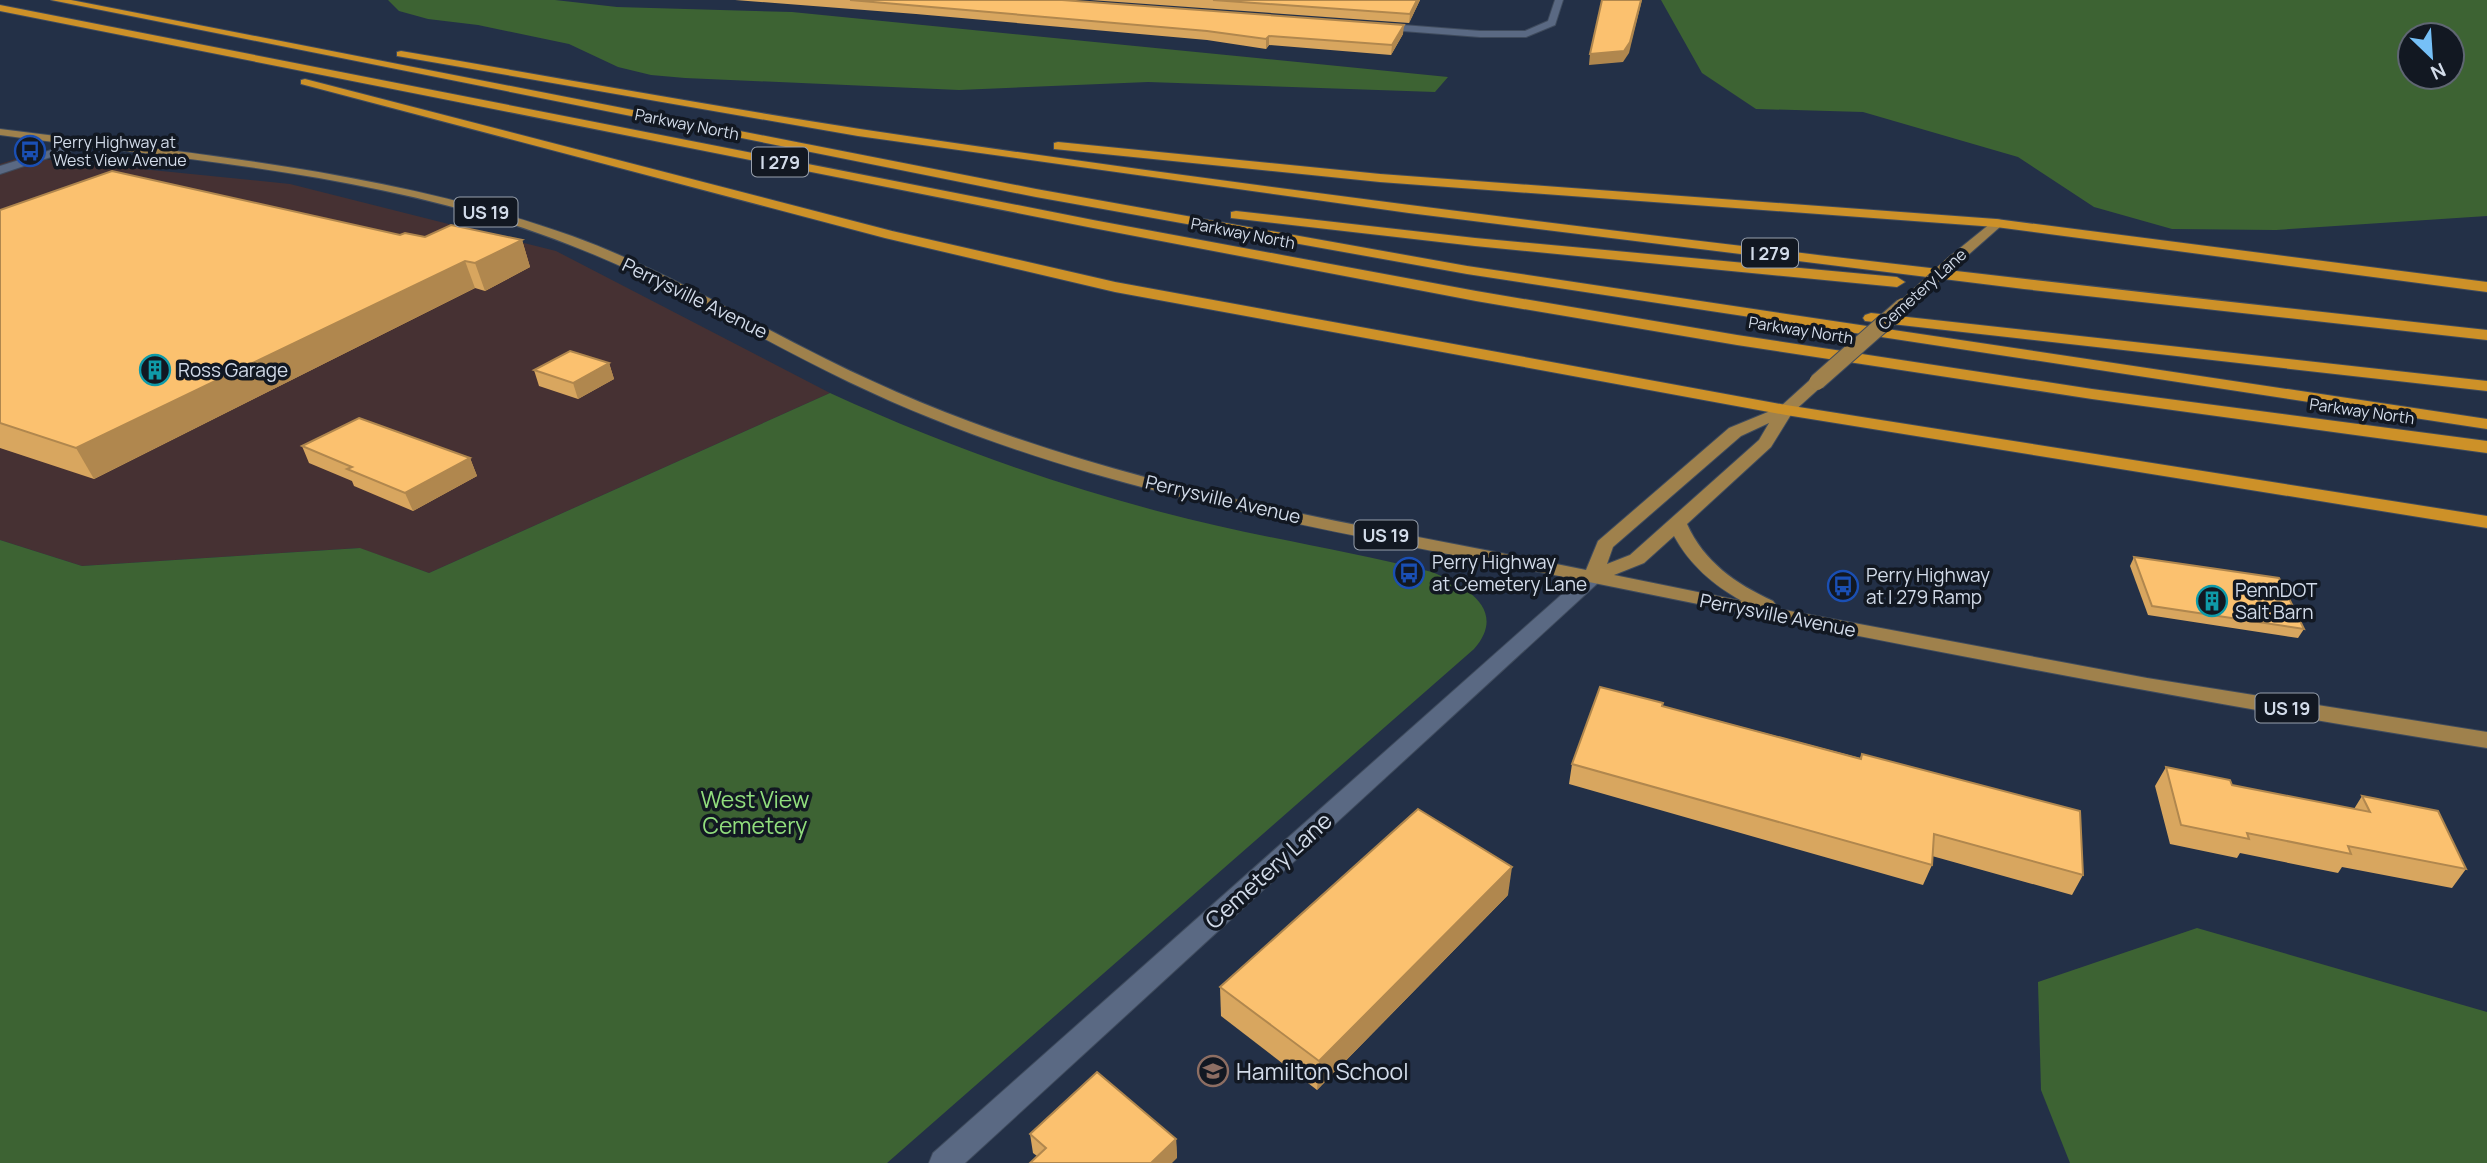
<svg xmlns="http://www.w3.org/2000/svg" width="2487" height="1163" font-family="Manrope,sans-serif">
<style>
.industrial{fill:#463133}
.green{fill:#3d6333;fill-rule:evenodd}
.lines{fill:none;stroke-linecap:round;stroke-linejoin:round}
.minor-casing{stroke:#3f4b5d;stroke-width:2}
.tertiary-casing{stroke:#3f4b5d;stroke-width:2}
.primary-casing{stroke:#3f4b5d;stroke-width:2}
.motorway-casing{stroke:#3f4b5d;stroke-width:2}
.minor{fill:#5a6983;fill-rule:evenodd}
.tertiary{fill:#5a6983;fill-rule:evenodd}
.primary{fill:#9f814c;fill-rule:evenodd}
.motorway{fill:#cd9128;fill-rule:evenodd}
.primary-bridge-far1-casing{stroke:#3f4b5d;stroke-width:13;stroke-linecap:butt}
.primary-bridge-casing{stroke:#3f4b5d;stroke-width:18;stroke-linecap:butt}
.primary-bridge-far1{stroke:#9f814c;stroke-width:12}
.primary-bridge{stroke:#9f814c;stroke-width:16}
.wall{fill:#d8a65f}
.shaded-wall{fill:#b0874e}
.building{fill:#fbc16f;stroke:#b0874e;stroke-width:2}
.labels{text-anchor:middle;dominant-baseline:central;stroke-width:7;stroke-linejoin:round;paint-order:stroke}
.far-street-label{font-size:16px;fill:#d2dbe9;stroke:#121822}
.far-poi-label{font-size:16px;fill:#d2dbe9;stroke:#121822;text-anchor:start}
.shield{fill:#121822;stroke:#98a0ad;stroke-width:2}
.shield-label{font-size:18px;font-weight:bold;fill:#d2dbe9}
.street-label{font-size:19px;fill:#d2dbe9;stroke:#121822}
.poi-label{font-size:19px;fill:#d2dbe9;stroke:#121822;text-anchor:start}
.near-park-label{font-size:23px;fill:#91de7d;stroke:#121822}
.near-street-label{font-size:23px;fill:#d2dbe9;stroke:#121822}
.near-poi-label{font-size:23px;fill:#d2dbe9;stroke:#121822;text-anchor:start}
</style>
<rect width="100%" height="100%" fill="#233047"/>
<polygon class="industrial" points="22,157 290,184 556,251 830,393 429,573 359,548 82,566 0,540 0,164"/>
<g class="green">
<polygon points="388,0 555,0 617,7 792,12 1448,77 1435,92 1148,82 959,90 685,78 651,75 618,67 569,44 478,25 428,19 399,11"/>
<path d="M1661,0H2487V216L2276,230L2172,229L2094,207L2018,157L1863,112L1756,109L1702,73ZM2410,35H2452V77H2410Z"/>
<path d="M830,393C937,442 1047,482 1161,512C1250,536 1342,549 1432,572C1466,586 1508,610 1474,649L887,1163H0V540L82,566L360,548L429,573Z"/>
<polygon points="2197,928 2487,1012 2487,1163 2070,1163 2041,1090 2038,982"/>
</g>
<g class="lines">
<g class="minor-casing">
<polygon id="minor" points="1555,0 1563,0 1555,25 1526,37 1480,37 1377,29 1372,26 1377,23 1480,31 1525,31 1548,21"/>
</g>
<g class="tertiary-casing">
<g id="tertiary">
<polygon points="83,140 87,141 87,145 0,174 0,166"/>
<polygon points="1593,571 1600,573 1603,577 1600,581 965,1163 929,1163 933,1153 1586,573"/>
</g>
</g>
<g class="primary-casing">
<g id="primary">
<path d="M0,129C193,154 387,170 572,236C660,268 742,317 826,359C888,390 953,417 1019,439C1203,502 1396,531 1586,570L1598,541L1729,428L1780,407L1811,379H1823L1825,382L1823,385L1792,413L1771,447L1687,524C1704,562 1736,584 1773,601L1776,605L1774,608L2147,678L2487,732V748C2184,701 1884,642 1584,581C1419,547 1252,520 1091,473C1008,449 926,419 849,382C756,337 667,282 570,245C389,174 191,161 0,135ZM1769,423L1759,440L1630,555L1607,564L1613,547L1741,436ZM1674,536C1690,565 1713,585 1742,601L1614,575L1644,563Z"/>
<polygon points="1996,219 2001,220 2001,226 1959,263 1949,263 1949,257"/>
</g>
</g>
<g class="motorway-casing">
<g id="motorway">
<polygon points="51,0 71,0 1036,189 1467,266 2487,419 2487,429 1467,274 1036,197"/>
<polygon points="0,5 1093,220 1476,291 1737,335 2092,389 2487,441 2487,453 2092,399 1737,345 1476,301 1093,228 0,11"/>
<path d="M401,51C554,77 707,105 860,129C1400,210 1944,271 2487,330V340L2024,289L1409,213L858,136L397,56V52Z"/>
<polygon points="305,79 892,231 1115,282 1786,405 2487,516 2487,528 1786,415 1115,292 885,238 301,84 301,80"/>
<polygon points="1058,142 1380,174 1996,219 2487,282 2487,292 1996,227 1380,182 1054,149 1054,143"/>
<polygon points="1236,211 1475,238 1897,277 1905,282 1897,287 1475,246 1231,218 1231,212"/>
<polygon points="1871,313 2487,381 2487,391 1865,321 1863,318 1865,315"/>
</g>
</g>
<use href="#minor" class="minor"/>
<use href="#tertiary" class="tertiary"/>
<use href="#primary" class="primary"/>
<use href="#motorway" class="motorway"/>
<g class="primary-bridge-far1-casing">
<polyline id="primary-bridge-far1" points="1901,308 1954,260"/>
</g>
<g class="primary-bridge-casing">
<polyline id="primary-bridge" points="1817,382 1903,306"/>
</g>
<use href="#primary-bridge-far1" class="primary-bridge-far1"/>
<use href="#primary-bridge" class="primary-bridge"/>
</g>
<g class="wall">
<polygon points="735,0 1062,0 1403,34 1391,55 1269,45 1266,49 1207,40 916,14"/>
<polygon points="1090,0 1420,0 1409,23"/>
<polygon points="0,210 425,237 522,240 530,267 485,291 475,288 94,479 0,448"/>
<polygon points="609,363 614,379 578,399 539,386 534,370"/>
<polygon points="302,446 470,458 477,476 413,511 354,486 352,481 309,463"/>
<polygon points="2134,557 2304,629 2298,638 2148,615 2130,566"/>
<polygon points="1662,706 1860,758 1862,754 2083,875 2072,895 1932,856 1932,865 1923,885 1569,784 1572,764"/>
<polygon points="2166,767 2232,785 2354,809 2362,796 2466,869 2452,888 2342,867 2338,873 2240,853 2237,858 2170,844 2155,786"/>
<polygon points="1508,895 1317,1090 1221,1016 1220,987"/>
<polygon points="1030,1134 1176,1139 1177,1158 1037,1156 1033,1153"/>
</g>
<g class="shaded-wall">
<polygon points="1417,0 1420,0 1409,23 1410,14"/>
<polygon points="1641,0 1642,0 1629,53 1623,62 1589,65 1590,54"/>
<polygon points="1404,25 1403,34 1391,55 1392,45"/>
<polygon points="1269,36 1269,45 1266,49 1266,39"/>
<polygon points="522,240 530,267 485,291 475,263"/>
<polygon points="465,261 475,288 94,479 76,448"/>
<polygon points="609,363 614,379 578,399 573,383"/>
<polygon points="470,458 477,476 413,511 405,493"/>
<polygon points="1512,867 1508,895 1317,1090 1319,1061"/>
<polygon points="1176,1139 1177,1158 1172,1163 1151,1163"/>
</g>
<g class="building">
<polygon points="850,0 1062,0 1404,25 1392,45 1269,36 1266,39 1207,31"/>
<polygon points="1213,0 1417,0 1410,14"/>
<polygon points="1602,0 1641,0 1630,42 1624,51 1590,54"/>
<polygon points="112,171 400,235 405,233 425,237 451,225 522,240 475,263 465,261 76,448 0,423 0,210"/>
<polygon points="570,351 609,363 573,383 534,370"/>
<polygon points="359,418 470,458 405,493 347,469 352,467 302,446"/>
<polygon points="2134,557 2279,578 2304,629 2152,606"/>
<polygon points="1600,687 1663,703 1662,706 1861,759 1862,754 2080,811 2083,875 1934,834 1932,865 1572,764"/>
<polygon points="2166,767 2230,780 2232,785 2370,812 2362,796 2438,811 2466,869 2348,846 2351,854 2247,833 2249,839 2181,825"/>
<polygon points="1418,809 1512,867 1319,1061 1220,987"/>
<polygon points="1097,1072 1176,1139 1151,1163 1030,1163 1046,1148 1030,1134"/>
</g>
<defs>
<g id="bus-ring" transform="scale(1.575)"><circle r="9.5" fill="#121822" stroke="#1a4fb4" stroke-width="1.5"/><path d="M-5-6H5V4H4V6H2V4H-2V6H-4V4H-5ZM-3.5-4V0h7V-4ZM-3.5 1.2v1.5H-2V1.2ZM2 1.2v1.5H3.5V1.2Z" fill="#1a4fb4"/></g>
<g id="building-ring" transform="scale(1.575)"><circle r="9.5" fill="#121822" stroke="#0f9aa8" stroke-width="1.5"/><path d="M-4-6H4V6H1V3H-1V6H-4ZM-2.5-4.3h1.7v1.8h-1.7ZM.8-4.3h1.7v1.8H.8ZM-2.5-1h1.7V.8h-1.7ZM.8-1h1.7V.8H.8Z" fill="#0f9aa8"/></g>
<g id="school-ring" transform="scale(1.575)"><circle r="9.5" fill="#121822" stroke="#8d6e63" stroke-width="1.5"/><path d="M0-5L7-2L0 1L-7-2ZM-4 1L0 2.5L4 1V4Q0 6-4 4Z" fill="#8d6e63"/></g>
</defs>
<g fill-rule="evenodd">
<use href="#bus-ring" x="30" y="151"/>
<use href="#building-ring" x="155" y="370"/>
<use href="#bus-ring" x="1409" y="573"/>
<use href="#bus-ring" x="1843" y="586"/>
<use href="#building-ring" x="2212" y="601"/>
<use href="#school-ring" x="1213" y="1071"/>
</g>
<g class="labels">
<g class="far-street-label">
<text transform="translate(687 124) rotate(11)">Parkway North</text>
<text transform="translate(1243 233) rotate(11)">Parkway North</text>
<text transform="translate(1922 289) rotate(-42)">Cemetery Lane</text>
<text transform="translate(1801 330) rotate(9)">Parkway North</text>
<text transform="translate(2362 411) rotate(8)">Parkway North</text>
</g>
<g class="far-poi-label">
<text x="53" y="142">Perry Highway at<tspan x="53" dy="18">West View Avenue</tspan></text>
</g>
<g class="shield">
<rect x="752" y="147.5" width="56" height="29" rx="5"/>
<rect x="454.5" y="197.5" width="63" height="29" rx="5"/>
<rect x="1742" y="238.5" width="56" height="29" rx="5"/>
<rect x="1354.5" y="520.5" width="63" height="29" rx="5"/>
<rect x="2255.5" y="693.5" width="63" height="29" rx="5"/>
</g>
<g class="shield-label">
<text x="780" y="162">I 279</text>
<text x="486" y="212">US 19</text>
<text x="1770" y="253">I 279</text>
<text x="1386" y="535">US 19</text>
<text x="2287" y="708">US 19</text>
</g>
<g class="street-label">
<text transform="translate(695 298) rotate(26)">Perrysville Avenue</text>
<text transform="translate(1223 499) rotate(13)">Perrysville Avenue</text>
<text transform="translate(1778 615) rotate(11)">Perrysville Avenue</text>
</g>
<g class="poi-label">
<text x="178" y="370">Ross Garage</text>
<text x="1432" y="562">Perry Highway<tspan x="1432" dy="22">at Cemetery Lane</tspan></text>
<text x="1866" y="575">Perry Highway<tspan x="1866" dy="22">at I 279 Ramp</tspan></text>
<text x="2235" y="590">PennDOT<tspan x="2235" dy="22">Salt Barn</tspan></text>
</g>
<g class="near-park-label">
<text x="755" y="799">West View<tspan x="755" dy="26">Cemetery</tspan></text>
</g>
<g class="near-street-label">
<text transform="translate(1268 870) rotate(-42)">Cemetery Lane</text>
</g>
<g class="near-poi-label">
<text x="1236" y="1071">Hamilton School</text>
</g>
</g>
<g transform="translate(2431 56) rotate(155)"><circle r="33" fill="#121822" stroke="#5f6672" stroke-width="2"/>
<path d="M0-5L12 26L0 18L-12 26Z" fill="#76c0f7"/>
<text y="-10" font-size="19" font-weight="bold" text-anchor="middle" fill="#d2dbe9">N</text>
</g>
</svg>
